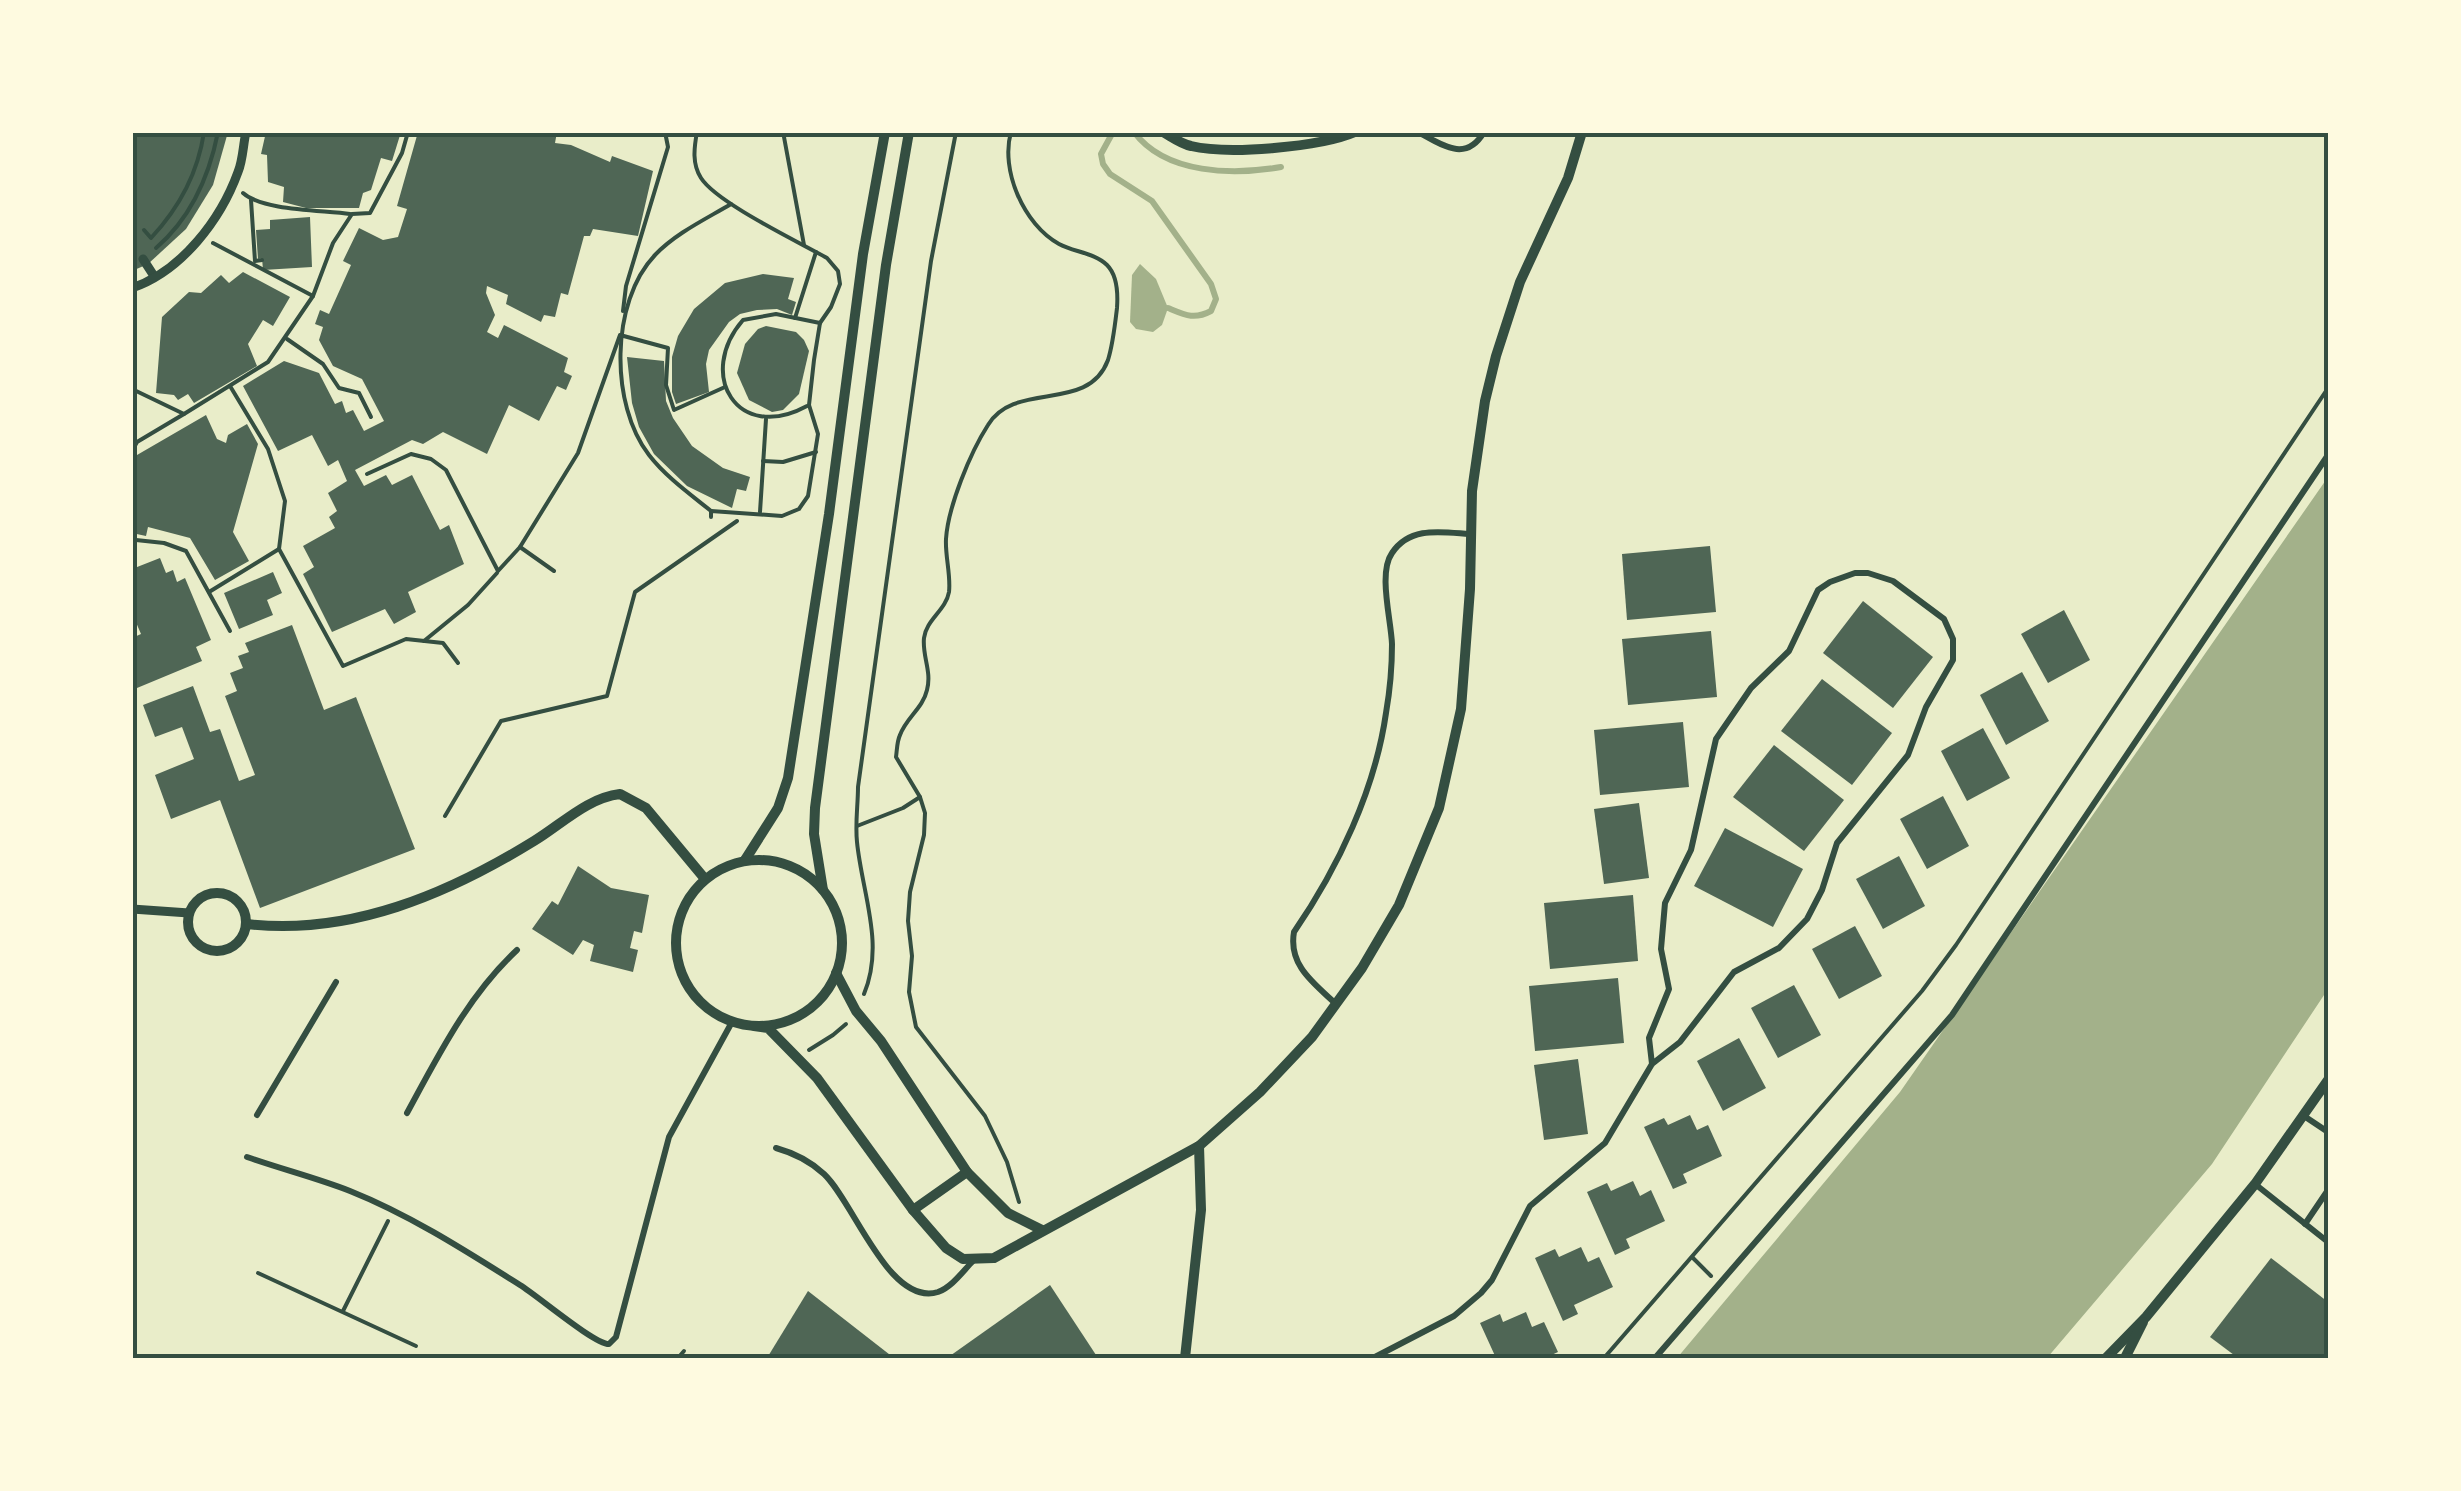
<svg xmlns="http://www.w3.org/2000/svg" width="2461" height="1491" font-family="'Titillium Web',sans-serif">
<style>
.water{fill:#a3b18a}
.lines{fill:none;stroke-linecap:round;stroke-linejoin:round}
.stream{stroke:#a3b18a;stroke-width:6}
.building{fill:#4f6655}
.path{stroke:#344e41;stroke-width:4}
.service{stroke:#344e41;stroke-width:6}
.pedestrian{stroke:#344e41;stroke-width:9}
.minor{stroke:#344e41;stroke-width:10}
.neatline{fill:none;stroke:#344e41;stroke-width:4}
</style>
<rect width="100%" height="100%" fill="#e9edc9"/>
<g class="water">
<polygon points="1140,264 1156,279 1168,308 1162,325 1153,332 1136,329 1130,322 1132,275"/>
<polygon points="2328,477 2328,989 2212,1164 2047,1358 1677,1358 1900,1092"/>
</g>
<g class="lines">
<g class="stream">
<path d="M1113,132L1101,154L1103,164L1110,174L1152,201L1211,284L1216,299L1211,311C1194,320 1185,315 1168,308"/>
<path d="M1134,132C1166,175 1234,175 1281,167"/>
</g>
</g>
<g class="building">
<polygon points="132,132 228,132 213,185 186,229 148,264 132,271"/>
<polygon points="266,132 401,132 392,161 381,158 371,190 363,193 359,208 306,208 283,202 284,187 268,182 267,155 261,154"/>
<polygon points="418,132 557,132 555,143 571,145 610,162 612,156 653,171 638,236 593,229 590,236 584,236 568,295 561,293 555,317 544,315 541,322 506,304 508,295 487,286 486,293 495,315 487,332 498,338 504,325 568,358 564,372 572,376 566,390 557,386 539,421 509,405 487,454 443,432 423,444 412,440 355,470 364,486 386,475 392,485 412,475 440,530 449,525 464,564 408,592 416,612 394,624 385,609 332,632 303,574 314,567 303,546 335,528 329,517 337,511 328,493 347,481 338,460 328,466 312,435 278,451 243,386 284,361 319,373 335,404 342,401 346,413 353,410 364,431 384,421 362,379 333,366 319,340 323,327 315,324 320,310 329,314 351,265 343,261 359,228 383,240 398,237 407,209 397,206"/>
<polygon points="310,217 312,267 263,270 262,258 258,259 256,230 270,229 270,220"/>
<polygon points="243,272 290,297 273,326 263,320 248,344 257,366 194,403 188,394 178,400 174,395 156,393 162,317 189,292 201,293 221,275 229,283"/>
<polygon points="763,274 794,278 788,299 796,302 792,315 777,309 757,310 740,314 729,322 709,350 706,364 709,392 676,404 672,392 672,357 678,336 694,309 725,283"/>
<polygon points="766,326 796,332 804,340 809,351 799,394 783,410 772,412 749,400 737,373 745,344 758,329"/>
<polygon points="627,357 664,361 666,401 673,418 692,446 723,468 750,477 746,491 737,489 732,508 687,486 654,454 639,427 632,403"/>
<polygon points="206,415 217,439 226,443 228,435 247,424 258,444 233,532 249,561 215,580 190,538 148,527 146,536 132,533 132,471 137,455"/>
<polygon points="1710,546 1716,612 1627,620 1622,554"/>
<polygon points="160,558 166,573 173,570 177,582 185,578 211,640 196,647 202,661 137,688 132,676 132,638 141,634 132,613 132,569"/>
<polygon points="273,572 282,593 267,600 273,615 239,629 224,593"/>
<polygon points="1863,601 1933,657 1893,708 1823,653"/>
<polygon points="2064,610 2090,660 2048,683 2021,634"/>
<polygon points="292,625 324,710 356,697 415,849 260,908 220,800 171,819 155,775 194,759 182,727 155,737 143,705 193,686 210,732 220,729 239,781 255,775 225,696 237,691 230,673 243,668 238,656 249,652 245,643"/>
<polygon points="1711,631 1717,697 1628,705 1622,639"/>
<polygon points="2022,672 2049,721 2006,745 1980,695"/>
<polygon points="1822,679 1892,733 1852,785 1781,731"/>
<polygon points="1683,722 1689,787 1600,795 1594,730"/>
<polygon points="1983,728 2010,778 1967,801 1941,751"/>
<polygon points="1774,745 1844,800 1804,851 1733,797"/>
<polygon points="1943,796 1969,846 1927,869 1900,819"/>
<polygon points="1639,803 1649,878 1604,884 1594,809"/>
<polygon points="1725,828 1803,869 1773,927 1694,886"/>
<polygon points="1899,856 1925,906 1883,929 1856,879"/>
<polygon points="578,866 611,888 649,895 642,933 634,931 630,948 638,950 633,972 590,961 594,945 583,940 573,955 532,929 552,901 558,905"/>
<polygon points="1633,895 1638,961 1550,969 1544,903"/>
<polygon points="1855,926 1882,976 1839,999 1812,949"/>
<polygon points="1618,978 1624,1043 1535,1051 1529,986"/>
<polygon points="1794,985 1821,1035 1778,1058 1751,1008"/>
<polygon points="1739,1038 1766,1088 1723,1111 1697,1061"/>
<polygon points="1578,1059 1588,1134 1544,1140 1534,1065"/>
<polygon points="1690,1115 1697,1130 1708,1125 1722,1156 1683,1174 1687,1183 1673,1189 1644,1127 1664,1118 1668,1125"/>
<polygon points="1633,1181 1640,1196 1651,1190 1665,1221 1626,1239 1630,1248 1615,1255 1587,1192 1607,1183 1611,1191"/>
<polygon points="1581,1247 1588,1262 1599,1257 1613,1287 1574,1305 1578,1314 1563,1321 1535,1258 1555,1249 1559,1257"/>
<polygon points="2271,1258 2328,1302 2328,1358 2238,1358 2210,1337"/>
<polygon points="1050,1285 1098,1358 947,1358"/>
<polygon points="808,1291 894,1358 767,1358"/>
<polygon points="1526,1312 1532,1327 1544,1322 1558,1352 1545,1358 1496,1358 1480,1323 1500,1314 1503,1322"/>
</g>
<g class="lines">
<g class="path">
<path d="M697,132C694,148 692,164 701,178C717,203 799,242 827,258L838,271L840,284L831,307L820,323L814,360L809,405L818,434L808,496L799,509L782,516L711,511V517"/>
<polyline points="786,132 784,137 804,245"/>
<path d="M1011,132C1000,170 1024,225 1059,244C1074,252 1095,253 1107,265C1118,276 1118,294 1117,308C1115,325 1113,344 1108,360C1088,414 1015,380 988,425C970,453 948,507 946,539C945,556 951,575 949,592C946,610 926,620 924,638C922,656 932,671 927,690C923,708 906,718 900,735C897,741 897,750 896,757L920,797L925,813L924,835L910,892L908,921L912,956L909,992L916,1027L985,1116L1007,1162L1019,1202"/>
<path d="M243,193C263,211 323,210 350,214"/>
<polyline points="251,200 255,261 262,260"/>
<path d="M144,230L151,238C179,208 198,173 204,132"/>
<path d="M156,248C191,218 209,177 218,132"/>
<polyline points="313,296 333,243 352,214 370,213 402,153 408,132"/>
<polyline points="623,311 626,286 668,147 665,132"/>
<polyline points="795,318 816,252"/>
<polyline points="287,339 323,364 339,388 359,393 371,417"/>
<polyline points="230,386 268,449 285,501 279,549 343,666 406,639 443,643 458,663"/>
<polyline points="132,389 184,414 137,442 132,451"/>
<path d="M807,406C737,444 696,374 743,320L776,314L820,323"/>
<polyline points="184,414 268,362 313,296 213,243"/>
<polyline points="763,461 783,462 816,452"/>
<polyline points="367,474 411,454 431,459 446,470 498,571 520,547 554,571"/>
<path d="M711,511C690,494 666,477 649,455C610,405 610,302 655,255C676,233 706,219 731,204"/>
<polyline points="760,512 766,419"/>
<polyline points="136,540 164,543 186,551 230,631"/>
<polyline points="520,547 578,453 620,335 668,348 666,385 674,410 725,387"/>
<polyline points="209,592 279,549"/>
<polyline points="424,641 468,605 497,573"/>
<polyline points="445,816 501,721 607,696 635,592 737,521"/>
<polyline points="857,826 903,808 920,797"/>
<path d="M864,994C885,944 862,893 857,842C855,824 858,805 858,787L931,261L956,132"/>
<polyline points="809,1050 833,1035 846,1024"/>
<polyline points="1693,1258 1711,1276"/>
<polyline points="258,1273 416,1346"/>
<polyline points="343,1311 388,1221"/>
<polyline points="678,1358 684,1351"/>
<polyline points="1604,1358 1922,991 1956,945 2328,388"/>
</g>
<g class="service">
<path d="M1418,132C1442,145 1466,163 1484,132"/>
<path d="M1337,1005C1315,984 1288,966 1294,932C1338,868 1375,790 1386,713C1390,690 1392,667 1392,644C1391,619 1378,573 1392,553C1410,526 1441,532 1469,534"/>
<path d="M407,1113C439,1054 468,996 517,950"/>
<polyline points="257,1115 336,982"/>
<polyline points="2304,1116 2328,1132"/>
<path d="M776,1148C794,1153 810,1161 824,1174C854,1202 889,1307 938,1292C952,1287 963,1271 973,1261"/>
<path d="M247,1157C281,1169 317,1178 350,1191C410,1215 466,1251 520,1285C538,1296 594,1344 609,1344L616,1337L669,1137L732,1022"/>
<polyline points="2255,1184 2328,1242"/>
<polyline points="2305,1224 2328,1190"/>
<polyline points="1373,1358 1454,1316 1481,1293 1492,1280 1530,1206 1605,1143 1652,1064 1680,1042 1734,972 1779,948 1807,919 1822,890 1837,843 1908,755 1926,707 1953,660 1953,639 1944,619 1893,581 1868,573 1855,573 1830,582 1818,590 1789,651 1751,688 1716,739 1691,850 1665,903 1661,949 1669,989 1649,1038 1652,1064"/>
<polyline points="1655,1358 1952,1015 2328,455"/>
</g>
<g class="pedestrian">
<polyline points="143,259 154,276"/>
<path d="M132,288C182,271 221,219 238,172C243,160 243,145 246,132"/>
<polyline points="132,909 189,913"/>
</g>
<g class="minor">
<path d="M1163,132C1172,137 1181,144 1191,146C1229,155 1320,147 1355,132"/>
<circle cx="759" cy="943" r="83"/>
<polyline points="745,860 778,808 788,778 829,514 863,254 885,132"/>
<polyline points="823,890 814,834 815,808 886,265 909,132"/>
<circle cx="217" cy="922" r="29"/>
<path d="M247,924C350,936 448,894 534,841C562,824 587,798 620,794L646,808L705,879"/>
<polyline points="836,973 856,1011 881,1041 967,1172 1008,1213 1042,1230"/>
<polyline points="754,1026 768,1028 817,1078 913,1210 946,1248 963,1259 994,1258 1199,1146 1260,1092 1312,1037 1362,968 1399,905 1439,808 1461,709 1470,589 1472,491 1485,401 1496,356 1520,282 1568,178 1582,132"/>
<polyline points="913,1210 967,1172"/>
<polyline points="1185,1358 1201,1210 1199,1146"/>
<polyline points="2106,1358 2146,1317 2255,1184 2328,1080"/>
<polyline points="2125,1358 2143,1322"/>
</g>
</g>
<rect width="2461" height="1491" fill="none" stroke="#fefae0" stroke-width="270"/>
<rect x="135" y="135" width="2191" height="1221" class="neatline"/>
</svg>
